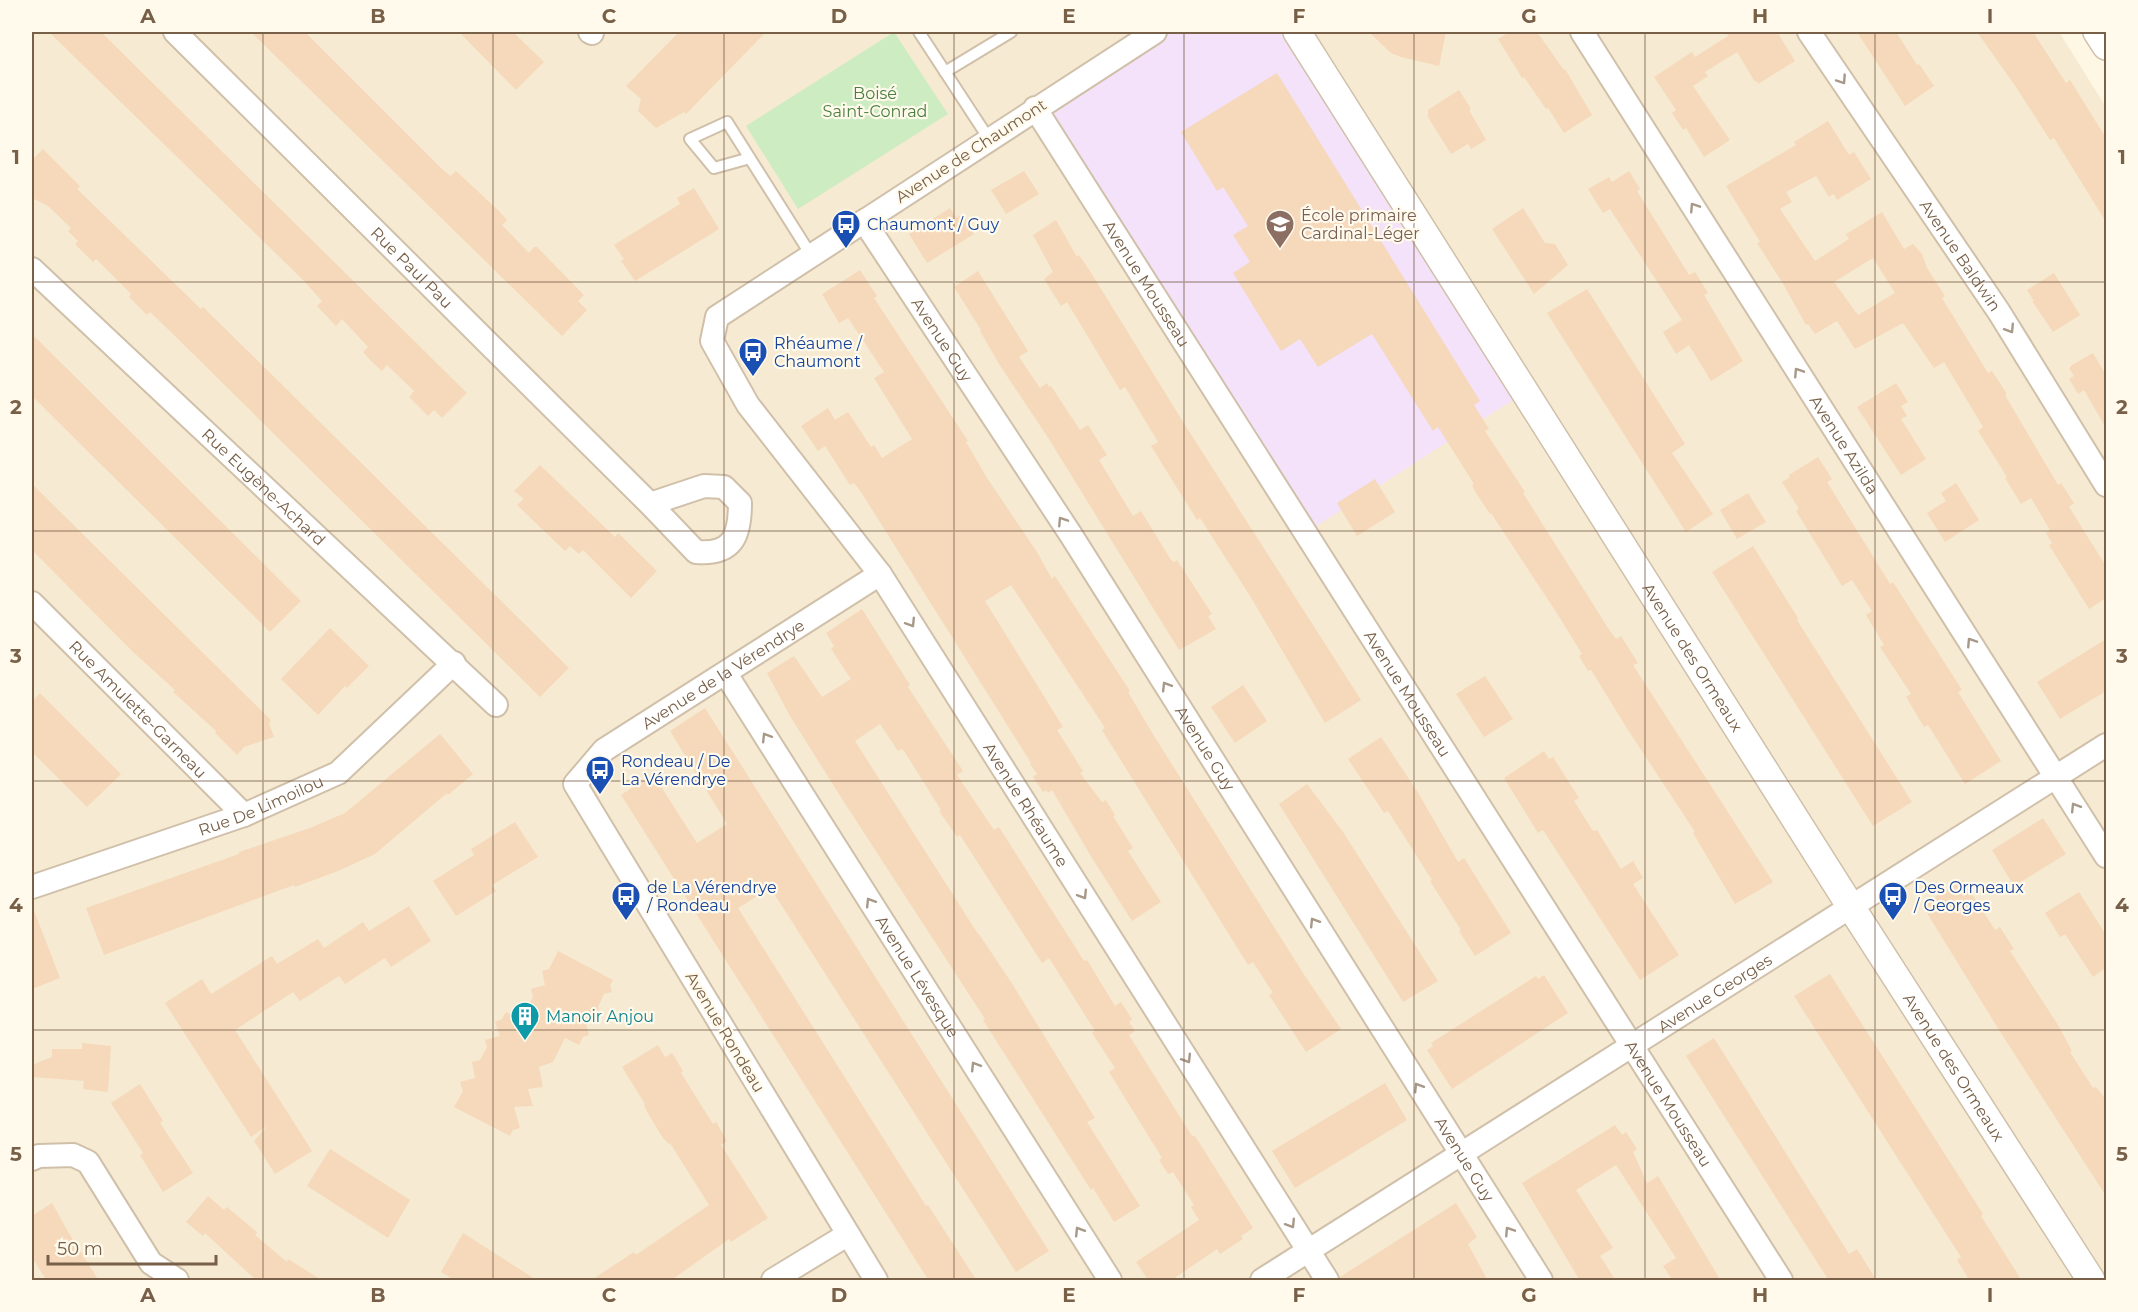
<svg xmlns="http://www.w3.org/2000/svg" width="2138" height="1312" font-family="Montserrat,sans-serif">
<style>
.residential{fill:#f6ead2}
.education{fill:#f4e1fa}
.green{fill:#cdecc2}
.building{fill:#f5d9ba;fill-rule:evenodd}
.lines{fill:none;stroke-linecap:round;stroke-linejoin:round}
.service-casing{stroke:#d0c0aa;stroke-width:14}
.minor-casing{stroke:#d0c0aa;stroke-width:26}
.tertiary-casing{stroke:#d0c0aa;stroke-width:30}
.service{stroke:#fff;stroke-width:10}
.minor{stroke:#fff;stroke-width:22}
.tertiary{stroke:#fff;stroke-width:27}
.oneway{stroke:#a79888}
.grid{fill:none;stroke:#786048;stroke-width:1.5;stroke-opacity:0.55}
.labels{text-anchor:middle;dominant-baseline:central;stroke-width:4.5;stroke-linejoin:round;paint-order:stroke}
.park-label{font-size:16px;fill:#497f3f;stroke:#fffaec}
.street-label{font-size:16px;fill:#786048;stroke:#fffaec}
.education-label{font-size:16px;fill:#785e54;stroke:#fffaec;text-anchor:start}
.transit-label{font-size:16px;fill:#164399;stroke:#fffaec;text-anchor:start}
.culture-label{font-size:16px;fill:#0d838f;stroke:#fffaec;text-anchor:start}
.neatline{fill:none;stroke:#786048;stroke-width:2}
.grid-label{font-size:20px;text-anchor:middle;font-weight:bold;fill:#786048}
</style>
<rect width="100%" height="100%" fill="#fdf7e4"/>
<polygon class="residential" points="32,32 2059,32 2106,107 2106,1280 32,1280"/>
<polygon class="education" points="1158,32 1288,32 1524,393 1307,532 1039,104"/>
<polygon class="green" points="894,32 948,114 798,209 746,126"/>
<g class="building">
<polygon points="49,32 101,32 467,393 442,418 434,410 428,416 409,397 414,391 387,365 382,371 372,362 363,352 368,347 342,319 336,326 317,306 322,301 302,279"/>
<polygon points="251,32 305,32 441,168 450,176 456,171 498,210 507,220 502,225 529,253 534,247 537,247 584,295 578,301 587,310 562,336"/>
<polygon points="459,32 513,32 544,62 516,90"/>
<polygon points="679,32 766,32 686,114 684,112 656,128 638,111 641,99 626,86"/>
<polygon points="1369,32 1446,32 1439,66 1401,57 1391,53"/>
<polygon points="1510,32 1537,32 1564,70 1565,69 1592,115 1564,133 1548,108 1546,109 1524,77 1522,78 1498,39"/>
<polygon points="1726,32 1777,32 1795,61 1758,84 1757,81 1755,82 1737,52 1705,72 1708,76 1693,86 1730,140 1704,157 1686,128 1683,130 1672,113 1676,110 1654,77 1692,52 1695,57 1728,36"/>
<polygon points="1857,32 1896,32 1917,65 1919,64 1934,86 1905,106"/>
<polygon points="1977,32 2033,32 2066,83 2070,80 2106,138 2106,222 2054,138 2050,140 2016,87"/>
<polygon points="1277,73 1480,401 1474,405 1489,429 1485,431 1525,492 1523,493 1608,628 1616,639 1621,636 1638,663 1633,665 1773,882 1735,904 1693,833 1695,832 1628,730 1591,670 1588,671 1579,656 1582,654 1558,615 1491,513 1490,514 1476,493 1472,485 1474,484 1438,427 1433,431 1372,334 1318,367 1300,339 1281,351 1233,273 1250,262 1233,235 1248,226 1223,187 1217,191 1181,132"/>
<polygon points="1459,90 1471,109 1469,110 1486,140 1471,149 1468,144 1451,154 1428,117 1428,110"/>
<path d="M1828,121L1849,155L1854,152L1871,179L1837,200L1834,194L1829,197L1816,176L1786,192L1792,202L1780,209L1815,261L1849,239L1846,234L1882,212L1904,249L1913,244L1922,254L1927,268L1945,296L1942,298L1988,373L1992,371L2007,394L2005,395L2058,485L2061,483L2074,503L2069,507L2106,566V598L2089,609L2049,545L2052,543L2046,533L2050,530L2031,498L2021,504L2005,478L2007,477L1978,431L1983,427L1944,362L1934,368L1903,323L1855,349L1837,321L1815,334L1808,324L1806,325L1782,282L1757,243L1760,242L1726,186L1796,145L1794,142ZM1873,258L1895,293L1858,315L1834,282Z"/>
<polygon points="43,149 80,186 77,189 201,309 203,307 257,360 569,668 540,697 175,336 150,312 147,315 129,297 131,294 96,259 93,262 75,244 78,241 68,231 71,228 48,206 32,198 32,160"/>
<polygon points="1024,171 1039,194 1006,214 991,190"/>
<polygon points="1629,171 1640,189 1637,191 1689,275 1695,272 1708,293 1704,295 1743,361 1711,381 1689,345 1676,354 1663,332 1682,320 1610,209 1603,213 1588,189 1609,177 1612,182"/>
<polygon points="694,188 719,229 635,281 621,261 624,259 614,245 680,204 677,198"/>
<polygon points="950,208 956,218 962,214 974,234 927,263 909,234"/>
<polygon points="1523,208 1545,243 1555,244 1568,265 1534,294 1492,229"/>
<polygon points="1056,220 1077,257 1079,255 1090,271 1185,425 1361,700 1325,723 1250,596 1200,518 1197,520 1151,446 1158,442 1125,387 1120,390 1067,302 1061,306 1044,279 1053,272 1033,235"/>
<polygon points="860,270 877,296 874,298 968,441 966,442 987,478 1037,552 1052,579 1055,576 1130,691 1128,692 1151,731 1303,973 1341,1029 1306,1052 1269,995 1273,993 1253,962 1248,965 1102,730 1105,728 1011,585 985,601 1063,727 1057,730 1083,771 1080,773 1102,802 1106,800 1115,815 1113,816 1133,848 1128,851 1161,902 1132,921 1092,858 1052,790 1048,793 1046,790 1043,792 1033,777 1037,774 1030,764 1031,763 861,492 854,483 850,485 825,446 818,451 801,426 828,408 835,420 848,412 871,447 874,445 882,458 912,439 874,378 884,372 848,318 839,323 822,294"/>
<polygon points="978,271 1028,351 1019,357 1040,388 1047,383 1049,387 1051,386 1080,430 1088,425 1107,455 1099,460 1133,516 1141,511 1171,560 1174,562 1177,560 1212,614 1208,616 1216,629 1179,650 1047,436 999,364 980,331 981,330 954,287"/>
<polygon points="2054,273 2080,315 2053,332 2032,301 2034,301 2027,290"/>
<polygon points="1587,289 1685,444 1672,453 1713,514 1686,532 1547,313"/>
<polygon points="32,334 301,601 270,632 32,396"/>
<polygon points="2093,353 2106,375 2106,428 2084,390 2078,394 2069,379 2074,376 2069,368 2072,365"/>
<polygon points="1896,383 1908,402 1901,406 1907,416 1901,419 1926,459 1901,475 1857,407"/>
<polygon points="1818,457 1832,479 1827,482 1890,584 1893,582 1962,690 1958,692 2001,761 1965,784 1928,725 1924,727 1906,697 1911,694 1880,647 1884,645 1866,615 1872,611 1852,580 1842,586 1796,511 1799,509 1782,482 1790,477 1789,475"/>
<polygon points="540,465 615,537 618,533 657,571 631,598 583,550 579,554 570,546 565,551 517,505 524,499 514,491"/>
<polygon points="1375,479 1395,512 1357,536 1337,503"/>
<polygon points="1956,483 1979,520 1945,542 1927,513 1946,501 1941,493"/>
<polygon points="32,484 271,720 269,723 274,737 244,747 237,755 215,733 216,731 182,700 173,692 175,690 132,651 32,550"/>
<polygon points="1748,493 1766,522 1737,539 1720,510"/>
<polygon points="1753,546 1798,618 1797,620 1912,802 1873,826 1712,572"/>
<polygon points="862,609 910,685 908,687 963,771 957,775 994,830 999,827 1084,961 1087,960 1115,1006 1121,1002 1132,1019 1129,1022 1135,1031 1129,1035 1192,1136 1195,1136 1253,1228 1241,1236 1243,1239 1220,1254 1217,1249 1170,1281 1149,1281 1136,1262 1199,1220 1191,1207 1194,1205 1173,1172 1168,1174 1159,1160 1162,1158 1109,1072 1115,1068 1092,1033 1095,1031 1049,958 1042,963 960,835 957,837 939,811 941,810 904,751 902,749 898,751 880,724 855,741 978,934 979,934 1011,982 1095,1118 1087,1122 1140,1206 1114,1222 1093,1188 1091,1190 983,1020 985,1019 844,802 790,716 767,673 794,656 822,697 851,679 831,649 834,646 826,633"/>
<polygon points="330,628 369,666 347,688 345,686 318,715 281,679"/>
<polygon points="2106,639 2106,691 2060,719 2037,682"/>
<polygon points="1485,676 1513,719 1484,737 1456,694"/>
<polygon points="1243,685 1267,721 1235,743 1211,707"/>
<polygon points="40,693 121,774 87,807 32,752 32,702"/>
<polygon points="705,708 1049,1251 1016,1272 773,892 771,893 769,889 738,908 926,1206 928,1205 977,1281 929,1281 621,795 653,774 697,843 727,824 670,731"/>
<polygon points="440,734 473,774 448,795 447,793 375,854 338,871 295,887 294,885 104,955 86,908 239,854 239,852 310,828 345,813"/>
<polygon points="1381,737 1417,791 1458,862 1464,858 1511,933 1475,956 1459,931 1461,930 1430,881 1432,880 1388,811 1384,813 1348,759"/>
<polygon points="1544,751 1549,759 1553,757 1579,798 1574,801 1593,831 1597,830 1621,869 1633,861 1643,878 1633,884 1679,955 1640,980 1543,830 1538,833 1504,778"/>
<polygon points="1307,784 1343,832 1438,981 1403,1002 1279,804"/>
<polygon points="2043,818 2066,854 2014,886 1992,850"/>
<polygon points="515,822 538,857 492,885 496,891 456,916 433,881 474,855 471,849"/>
<polygon points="1963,880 1995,930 2000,927 2014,949 2010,951 2058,1025 2072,1051 2070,1052 2093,1088 2096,1087 2106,1100 2106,1196 1999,1030 1922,905"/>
<polygon points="2079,892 2106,935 2106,968 2093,977 2065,934 2060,937 2045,913"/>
<polygon points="409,906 431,941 391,967 385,958 345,984 339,976 300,1001 293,992 235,1030 312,1151 275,1174 254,1141 267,1126 251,1137 165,1003 202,979 211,994 272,956 277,964 318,939 324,948 363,922 369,931"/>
<polygon points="32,908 33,908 60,978 32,989"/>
<polygon points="558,951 613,980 610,985 612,992 604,994 598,1007 601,1015 585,1020 589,1035 583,1037 579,1045 565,1038 553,1062 539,1067 543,1087 528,1089 533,1106 514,1107 520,1128 513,1130 510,1136 454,1107 463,1091 460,1082 475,1078 472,1062 480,1060 487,1047 485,1040 500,1036 495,1022 502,1019 506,1012 521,1019 533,997 531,989 545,985 542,971 549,969"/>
<polygon points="1830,974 1983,1214 1981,1216 2022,1281 1970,1281 1957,1260 1961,1257 1794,996"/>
<polygon points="1544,975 1568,1013 1452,1089 1427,1050 1433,1046 1431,1043 1536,976 1538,979"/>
<polygon points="1714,1038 1849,1254 1857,1249 1877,1281 1829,1281 1686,1056"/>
<polygon points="82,1043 111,1046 108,1092 83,1089 84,1081 32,1077 32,1065 52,1057 52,1049 82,1049"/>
<polygon points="658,1045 665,1057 672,1053 683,1071 681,1073 713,1124 716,1122 727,1141 721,1145 768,1218 731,1242 729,1239 670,1281 590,1281 634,1252 636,1255 709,1205 670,1143 669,1144 663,1138 647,1112 644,1105 645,1104 622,1067"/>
<polygon points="1385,1083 1407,1120 1295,1188 1272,1151"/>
<polygon points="140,1084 163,1121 160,1123 193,1173 163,1192 140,1155 143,1153 111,1103"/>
<polygon points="1615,1125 1622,1135 1626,1132 1637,1149 1633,1152 1647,1183 1658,1176 1721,1281 1673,1281 1663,1266 1676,1258 1616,1165 1576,1190 1613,1248 1600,1256 1616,1281 1580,1281 1522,1183"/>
<polygon points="330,1149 410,1200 388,1238 307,1186"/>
<polygon points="208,1196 224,1210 227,1207 257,1232 255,1235 287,1262 288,1259 323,1281 257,1281 205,1233 203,1236 186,1222"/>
<polygon points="52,1203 67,1230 99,1281 47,1281 32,1257 32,1216"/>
<polygon points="1456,1203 1477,1237 1468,1244 1488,1281 1420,1281 1418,1277 1413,1281 1340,1281 1340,1277"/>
<polygon points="463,1233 538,1281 456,1281 441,1272"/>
</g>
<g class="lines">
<g class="service-casing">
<g id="service">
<polyline points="919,32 989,139"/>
<polyline points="945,72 1011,32"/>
<polyline points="750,158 714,168 690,139 727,122 811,255"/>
</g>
</g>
<g class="minor-casing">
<g id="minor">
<path id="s1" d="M175,32L650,504L696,552C733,555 740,536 740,503L724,487L704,486L650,504"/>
<polyline points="590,32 592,33"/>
<path id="s2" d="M1155,32L717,317L712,341L748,405L880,574L1327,1280"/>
<path id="s3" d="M1582,32L2106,856"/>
<path id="s4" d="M1809,32L1999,312L2106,485"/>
<path id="s5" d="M1035,108L1781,1280"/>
<path id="s6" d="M864,221L1071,535L1541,1280"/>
<path id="s7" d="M32,269L496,705"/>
<path id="s8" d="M32,603L244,815"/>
<path id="s9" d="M726,674L1110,1280"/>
<path id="s10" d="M32,887L244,815L338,773L454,663"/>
<polyline points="32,1159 39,1156 73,1155 88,1162 151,1263 177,1280"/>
<polyline points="773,1280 847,1235"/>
<path id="s11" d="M876,1280L575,784L604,750L880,574"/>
<path id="s12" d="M1262,1280L2106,745"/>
</g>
</g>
<g class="tertiary-casing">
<g id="tertiary">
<path id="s13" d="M1297,32L1851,907L2091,1280"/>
<polyline points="2097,32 2106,46"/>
</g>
</g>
<use href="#service" class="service"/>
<use href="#minor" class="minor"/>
<use href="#tertiary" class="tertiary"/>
</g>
<defs><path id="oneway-chevron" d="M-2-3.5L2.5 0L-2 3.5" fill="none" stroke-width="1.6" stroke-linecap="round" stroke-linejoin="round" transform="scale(1.5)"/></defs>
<g class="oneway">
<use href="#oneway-chevron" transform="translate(1842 80) rotate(56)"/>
<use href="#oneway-chevron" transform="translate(1694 207) rotate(-123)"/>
<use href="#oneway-chevron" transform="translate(2010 329) rotate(58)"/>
<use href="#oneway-chevron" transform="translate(1798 372) rotate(-123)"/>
<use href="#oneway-chevron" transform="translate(1062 521) rotate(-123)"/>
<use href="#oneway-chevron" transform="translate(911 623) rotate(58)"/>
<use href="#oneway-chevron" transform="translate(1971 642) rotate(-123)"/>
<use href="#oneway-chevron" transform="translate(1166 686) rotate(-122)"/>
<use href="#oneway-chevron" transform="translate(766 737) rotate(-122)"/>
<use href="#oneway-chevron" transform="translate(2075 807) rotate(-122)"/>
<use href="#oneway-chevron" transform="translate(1083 895) rotate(58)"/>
<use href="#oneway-chevron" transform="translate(870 902) rotate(-122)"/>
<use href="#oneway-chevron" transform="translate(1314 922) rotate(-122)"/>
<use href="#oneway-chevron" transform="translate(1187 1059) rotate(58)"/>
<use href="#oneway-chevron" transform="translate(975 1066) rotate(-122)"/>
<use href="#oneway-chevron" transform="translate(1418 1087) rotate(-122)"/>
<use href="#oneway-chevron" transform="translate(1291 1224) rotate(58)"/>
<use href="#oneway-chevron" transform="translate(1079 1231) rotate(-122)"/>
<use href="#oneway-chevron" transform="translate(1509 1231) rotate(-123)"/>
</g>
<path class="grid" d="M263,32V1280M493,32V1280M724,32V1280M954,32V1280M1184,32V1280M1414,32V1280M1645,32V1280M1875,32V1280M32,282H2106M32,531H2106M32,781H2106M32,1030H2106"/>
<defs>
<g id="bus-pin" transform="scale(1.5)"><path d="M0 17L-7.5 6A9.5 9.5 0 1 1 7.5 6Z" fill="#1a4fb4" stroke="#fffaec"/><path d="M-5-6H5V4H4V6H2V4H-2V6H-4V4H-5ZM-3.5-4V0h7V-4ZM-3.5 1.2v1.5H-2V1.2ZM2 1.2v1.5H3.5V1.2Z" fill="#fff"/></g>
<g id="school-pin" transform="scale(1.5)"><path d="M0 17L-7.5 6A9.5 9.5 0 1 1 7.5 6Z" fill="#8d6e63" stroke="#fffaec"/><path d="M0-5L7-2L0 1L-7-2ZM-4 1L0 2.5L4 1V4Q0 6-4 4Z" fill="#fff"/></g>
<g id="building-pin" transform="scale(1.5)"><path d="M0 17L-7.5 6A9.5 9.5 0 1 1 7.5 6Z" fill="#0f9aa8" stroke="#fffaec"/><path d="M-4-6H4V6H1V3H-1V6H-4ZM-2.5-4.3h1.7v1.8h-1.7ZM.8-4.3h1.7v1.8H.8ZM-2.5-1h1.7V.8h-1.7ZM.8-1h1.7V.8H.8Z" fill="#fff"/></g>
</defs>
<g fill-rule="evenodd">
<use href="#bus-pin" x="846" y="224"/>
<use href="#school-pin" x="1280" y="224"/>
<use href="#bus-pin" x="753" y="352"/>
<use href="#bus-pin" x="600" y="770"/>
<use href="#bus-pin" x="626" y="896"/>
<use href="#bus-pin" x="1893" y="896"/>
<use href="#building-pin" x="525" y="1016"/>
</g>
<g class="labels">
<g class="park-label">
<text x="875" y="93">Boisé<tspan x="875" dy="18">Saint-Conrad</tspan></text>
</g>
<g class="street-label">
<text transform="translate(971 151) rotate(-33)">Avenue de Chaumont</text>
<text stroke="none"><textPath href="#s4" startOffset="270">Avenue Baldwin</textPath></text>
<text stroke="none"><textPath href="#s1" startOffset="334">Rue Paul Pau</textPath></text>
<text stroke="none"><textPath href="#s5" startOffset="208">Avenue Mousseau</textPath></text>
<text stroke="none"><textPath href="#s6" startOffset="142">Avenue Guy</textPath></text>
<text stroke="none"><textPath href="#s3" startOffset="489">Avenue Azilda</textPath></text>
<text stroke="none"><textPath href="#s7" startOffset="318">Rue Eugène-Achard</textPath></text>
<text stroke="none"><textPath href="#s13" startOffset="740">Avenue des Ormeaux</textPath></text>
<text stroke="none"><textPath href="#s11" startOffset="766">Avenue de la Vérendrye</textPath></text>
<text stroke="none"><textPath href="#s5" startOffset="694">Avenue Mousseau</textPath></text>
<text stroke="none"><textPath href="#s8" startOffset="150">Rue Amulette-Garneau</textPath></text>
<text stroke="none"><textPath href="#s6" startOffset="628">Avenue Guy</textPath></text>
<text stroke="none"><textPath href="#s10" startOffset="243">Rue De Limoilou</textPath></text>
<text stroke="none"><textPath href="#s2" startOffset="1108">Avenue Rhéaume</textPath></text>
<text stroke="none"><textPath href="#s9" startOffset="358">Avenue Lévesque</textPath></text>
<text stroke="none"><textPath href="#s12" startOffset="536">Avenue Georges</textPath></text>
<text transform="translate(725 1032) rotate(59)">Avenue Rondeau</text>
<text stroke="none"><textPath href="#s13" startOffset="1226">Avenue des Ormeaux</textPath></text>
<text stroke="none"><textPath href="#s5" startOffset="1180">Avenue Mousseau</textPath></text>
<text stroke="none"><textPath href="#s6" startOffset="1114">Avenue Guy</textPath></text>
</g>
<g class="education-label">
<text x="1301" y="215">École primaire<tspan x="1301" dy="18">Cardinal-Léger</tspan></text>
</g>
<g class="transit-label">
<text x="867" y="224">Chaumont / Guy</text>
<text x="774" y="343">Rhéaume /<tspan x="774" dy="18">Chaumont</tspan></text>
<text x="621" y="761">Rondeau / De<tspan x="621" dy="18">La Vérendrye</tspan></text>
<text x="647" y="887">de La Vérendrye<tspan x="647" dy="18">/ Rondeau</tspan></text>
<text x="1914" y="887">Des Ormeaux<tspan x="1914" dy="18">/ Georges</tspan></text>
</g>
<g class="culture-label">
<text x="546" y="1016">Manoir Anjou</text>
</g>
</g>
<rect width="2138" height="1312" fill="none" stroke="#fffaec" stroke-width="66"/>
<path d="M48 1255v9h168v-9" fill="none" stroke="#786048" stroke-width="3"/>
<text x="57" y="1255" font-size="18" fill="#786048" stroke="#fffaec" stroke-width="4.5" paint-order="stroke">50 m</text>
<rect x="33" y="33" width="2072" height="1246" class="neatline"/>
<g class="grid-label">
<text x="148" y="23">A</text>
<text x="378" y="23">B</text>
<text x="609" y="23">C</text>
<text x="839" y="23">D</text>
<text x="1069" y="23">E</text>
<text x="1299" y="23">F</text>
<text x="1529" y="23">G</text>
<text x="1760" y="23">H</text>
<text x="1990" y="23">I</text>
<text x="16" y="164">1</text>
<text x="2122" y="164">1</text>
<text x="16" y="414">2</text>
<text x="2122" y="414">2</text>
<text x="16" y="663">3</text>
<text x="2122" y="663">3</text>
<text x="16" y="912">4</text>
<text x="2122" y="912">4</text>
<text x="16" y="1161">5</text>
<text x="2122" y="1161">5</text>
<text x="148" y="1302">A</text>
<text x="378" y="1302">B</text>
<text x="609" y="1302">C</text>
<text x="839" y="1302">D</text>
<text x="1069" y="1302">E</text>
<text x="1299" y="1302">F</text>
<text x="1529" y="1302">G</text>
<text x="1760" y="1302">H</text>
<text x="1990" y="1302">I</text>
</g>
</svg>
